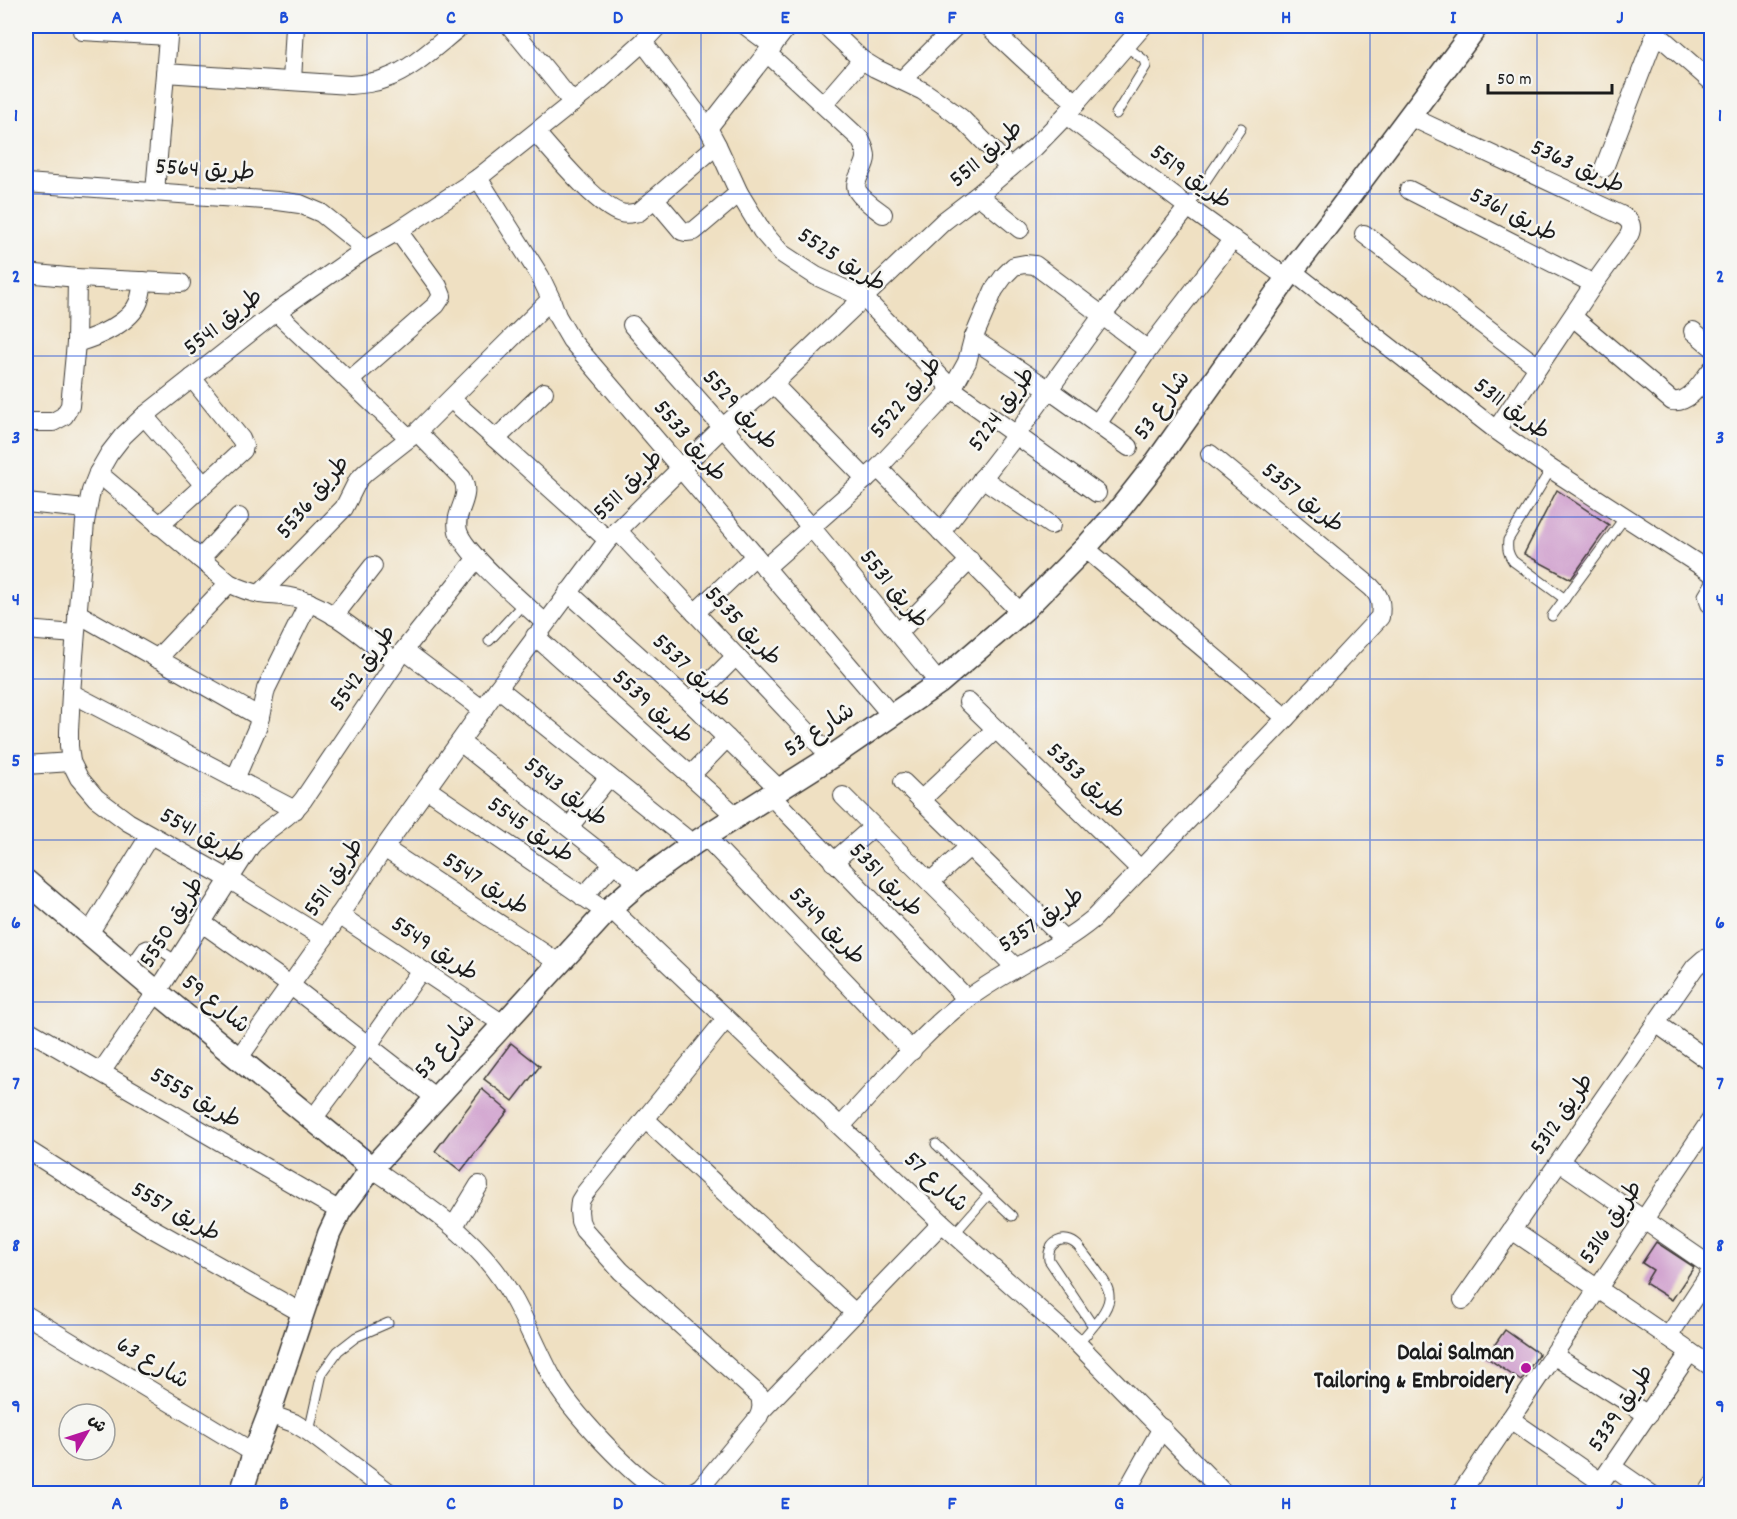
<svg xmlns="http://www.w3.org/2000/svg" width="1737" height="1519" font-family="Dekko,'Playpen Sans Arabic',sans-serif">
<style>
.building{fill:#c991c7}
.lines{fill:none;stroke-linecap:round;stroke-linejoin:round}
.service-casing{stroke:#3c3935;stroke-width:11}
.minor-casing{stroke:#3c3935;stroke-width:20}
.tertiary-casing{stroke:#3c3935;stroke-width:25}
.service{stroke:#fff;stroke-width:9}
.minor{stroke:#fff;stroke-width:18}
.tertiary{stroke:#fff;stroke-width:22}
.grid{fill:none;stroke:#1d4ed8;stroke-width:1.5;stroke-opacity:0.55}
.poi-dot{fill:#b5179e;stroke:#f6f6f2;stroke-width:2}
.labels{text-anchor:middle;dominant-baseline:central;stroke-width:5;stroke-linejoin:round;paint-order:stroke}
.street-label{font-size:24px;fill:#1c1c1c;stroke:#f6f6f2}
.poi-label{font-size:24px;font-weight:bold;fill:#1c1c1c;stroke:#f6f6f2;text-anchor:end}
.neatline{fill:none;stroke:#1d4ed8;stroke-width:2}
.grid-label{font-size:20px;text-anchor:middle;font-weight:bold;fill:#1d4ed8}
</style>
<rect width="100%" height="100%" fill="#f6f6f2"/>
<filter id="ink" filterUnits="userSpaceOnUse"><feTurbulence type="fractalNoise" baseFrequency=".0167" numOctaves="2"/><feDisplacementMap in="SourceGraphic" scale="12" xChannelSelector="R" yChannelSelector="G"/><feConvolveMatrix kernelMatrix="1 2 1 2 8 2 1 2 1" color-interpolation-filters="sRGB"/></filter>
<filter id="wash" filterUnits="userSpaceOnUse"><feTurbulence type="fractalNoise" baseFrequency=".008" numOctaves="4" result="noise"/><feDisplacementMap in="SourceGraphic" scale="24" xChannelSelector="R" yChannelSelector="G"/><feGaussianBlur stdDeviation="1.35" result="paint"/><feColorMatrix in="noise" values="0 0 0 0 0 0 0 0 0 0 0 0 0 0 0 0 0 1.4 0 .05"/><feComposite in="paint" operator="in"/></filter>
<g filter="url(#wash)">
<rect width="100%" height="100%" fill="#efe0c2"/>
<g id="blocks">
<g class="building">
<polygon points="1557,490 1609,525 1571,579 1524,554"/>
<polygon points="511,1043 540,1066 513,1101 484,1079"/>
<polygon points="482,1089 508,1111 461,1171 435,1151"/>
<polygon points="1656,1242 1694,1267 1672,1300 1645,1283 1653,1270 1642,1263"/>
<polygon points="1505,1330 1539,1354 1521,1381 1486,1357"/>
</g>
</g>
</g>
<g filter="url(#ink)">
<use href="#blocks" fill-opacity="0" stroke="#3c3935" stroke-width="1.5"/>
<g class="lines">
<g class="service-casing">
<g id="service">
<polyline points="1116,114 1146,66 1144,60 1126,46"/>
<polyline points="1188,207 1241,128"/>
<path d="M1551,469L1508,540C1507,549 1508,554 1513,561L1565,599"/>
<polyline points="1712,580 1703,595 1706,606 1712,611"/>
<polyline points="1552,616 1625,517"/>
<polyline points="489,641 524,603"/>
<polyline points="128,968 143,947 147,945 155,947 177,961"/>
<polyline points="936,1144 1012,1216"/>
<polyline points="954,1234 989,1194"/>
<path d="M1078,1344C1122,1294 1117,1297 1078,1246C1065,1233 1046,1242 1049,1260L1093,1326"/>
<polyline points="309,1432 322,1373 338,1351 356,1337 388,1323"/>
</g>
</g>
<g class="minor-casing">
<g id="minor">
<polyline points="510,26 573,103"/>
<polyline points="746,26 773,46"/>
<polyline points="826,26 862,60 875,68 923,91 942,104 961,118 1010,168"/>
<polyline points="988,26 1032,67 1077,103"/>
<polyline points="82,31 168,36"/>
<polyline points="1656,33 1712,82"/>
<polyline points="643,42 708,128 717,145 739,193 762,231 781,253 816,276 864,298 952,389 1097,493"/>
<path d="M767,53L860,139C863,145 866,150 866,157C866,169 851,181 858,192C864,201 875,208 883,214"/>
<path d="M165,73L350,85C363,84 375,83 387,78C413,69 439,43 461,26"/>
<polyline points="902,80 956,26"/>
<polyline points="292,81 295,26"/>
<polyline points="824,104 862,60"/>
<polyline points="1066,115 1188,207 1287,278"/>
<path d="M1409,116L1621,215C1631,220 1634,227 1628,237L1594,284L1496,430"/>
<polyline points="708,128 788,26"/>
<path d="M536,133C554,153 597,206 621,213C627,215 633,213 639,212L717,145"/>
<polyline points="1604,168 1656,33 1656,26"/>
<polyline points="478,178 540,276 551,299 557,316 571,340 892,716"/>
<polyline points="26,183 278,201 300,204 321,213 366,249"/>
<polyline points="1409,190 1594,284"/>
<polyline points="155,192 169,26"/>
<polyline points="978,195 1020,229"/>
<polyline points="655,199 682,231 686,232 694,231 739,193"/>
<polyline points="1364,234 1538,367"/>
<polyline points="1292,271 1496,430 1551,469 1712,573"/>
<polyline points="26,273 77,278 181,283"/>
<polyline points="276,312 409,438"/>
<path d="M1573,317L1672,401C1690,404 1701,382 1712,369"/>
<polyline points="632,325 811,527 939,683"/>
<polyline points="1693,331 1712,347"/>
<polyline points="973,339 1048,389 1129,447"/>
<path d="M76,343C97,337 131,323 139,301C141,295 142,288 143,281"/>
<polyline points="349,381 436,305 442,296 438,286 398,231"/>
<polyline points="773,384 866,479"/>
<polyline points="451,399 608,540"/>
<polyline points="144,416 204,485"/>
<polyline points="26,422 53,422 64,416 70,406 76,343 77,278"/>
<polyline points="1097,424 1148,350 1233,239"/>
<path d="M417,432L462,478C473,498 453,511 458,531C464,553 526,605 545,623"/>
<polyline points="496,439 544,392"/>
<polyline points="878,468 1021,613"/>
<path d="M98,473L229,583C239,588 249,592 260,594C274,596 289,595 302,600C336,611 368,641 396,662"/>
<polyline points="982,478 1051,525"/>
<polyline points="26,503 86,509"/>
<polyline points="159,526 243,450 244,446 241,439 192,378"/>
<polyline points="617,530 831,757"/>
<polyline points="941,532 1016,435 1102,316 1188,207"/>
<polyline points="1085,548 1286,718"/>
<polyline points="200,559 239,517"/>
<polyline points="765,568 878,468 952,389 967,362 973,339 994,290 1004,276 1014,266 1025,264 1035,265 1148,350"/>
<polyline points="568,592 690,702 779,789"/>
<polyline points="260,594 344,508 358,480 366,472 417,432 551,299"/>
<polyline points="77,613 260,717"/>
<polyline points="695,613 755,556"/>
<polyline points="334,616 373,566"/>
<polyline points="26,630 75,634"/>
<polyline points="898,633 970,560"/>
<polyline points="535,636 736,816"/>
<polyline points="404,650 483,710"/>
<polyline points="157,659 229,583"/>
<polyline points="498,688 693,844"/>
<polyline points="71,693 295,810"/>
<polyline points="690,702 736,656"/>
<polyline points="968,702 1141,870"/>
<polyline points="460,742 639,883"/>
<polyline points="26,765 71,762"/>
<polyline points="691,775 727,738"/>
<polyline points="235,779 258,726 266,689 309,602"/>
<polyline points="903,782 1064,939"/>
<polyline points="427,789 606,912"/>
<polyline points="770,795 967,999"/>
<polyline points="843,796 1016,968"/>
<polyline points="921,800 996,729"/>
<polyline points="569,827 609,777"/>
<polyline points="705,836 912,1051"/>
<polyline points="384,848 559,963"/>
<polyline points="833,862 873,827"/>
<polyline points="930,882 969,847"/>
<polyline points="583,897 614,863"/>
<polyline points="610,908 942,1223 1078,1344 1225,1494"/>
<polyline points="339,915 503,1024"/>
<polyline points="202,923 290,985 437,1099"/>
<polyline points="88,935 150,835"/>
<polyline points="324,938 229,879 128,822 96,798 79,778 71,762 69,746 69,731 71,693 85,522 91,491 98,473 109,454 123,436 144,416 276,312 366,249 398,231 478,178 595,85 643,42 658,26"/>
<polyline points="1656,1023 1712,1063"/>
<polyline points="26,1029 340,1211"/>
<polyline points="238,1059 324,938 384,848 498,688 608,540 722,428 773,384 944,221 978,195 1035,147 1066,115 1143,26"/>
<path d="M101,1072L165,980L250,847C266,827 288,820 303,800L404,650L477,558"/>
<polyline points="645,1119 855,1313"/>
<polyline points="312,1120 368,1045 421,970"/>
<path d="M841,1126C881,1084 920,1035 966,1000C1005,970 1054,951 1093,919L1286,718L1380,617C1382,603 1380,596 1371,587L1210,454"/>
<polyline points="26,1149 148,1226 302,1313"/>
<polyline points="1560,1162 1712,1267"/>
<path d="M372,1168C415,1198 462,1227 494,1269C519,1301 533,1342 552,1377C568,1408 634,1480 665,1494"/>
<polyline points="454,1226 479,1185"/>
<polyline points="1512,1230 1712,1367"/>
<polyline points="1463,1300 1695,967 1704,959 1712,961"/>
<polyline points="26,1315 254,1453"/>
<polyline points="1668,1337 1712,1270"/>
<polyline points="1553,1355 1648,1415"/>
<polyline points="761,1411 942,1223"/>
<polyline points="269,1414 294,1423 309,1432 391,1494"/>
<polyline points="1510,1419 1601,1482"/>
<polyline points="1612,1467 1651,1494"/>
<path d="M690,1494L701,1487L758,1418C762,1410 762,1405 760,1396L621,1271L584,1230L580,1221L579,1211L580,1201L585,1193L726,1019"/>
<polyline points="1125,1494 1162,1428"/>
<polyline points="1460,1494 1712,1118"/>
<polyline points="1593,1494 1690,1352"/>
<polyline points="1707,1494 1712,1486"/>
</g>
</g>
<g class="tertiary-casing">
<g id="tertiary">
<polyline points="26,881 157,992 372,1168"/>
<polyline points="241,1494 254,1453 269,1414 329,1234 340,1211 372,1168 610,908 639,883 693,844 831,757 939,683 1025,609 1085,548 1118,511 1152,468 1292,271 1337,213 1477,26"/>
</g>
</g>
<use href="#service" class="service"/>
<use href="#minor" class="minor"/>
<use href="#tertiary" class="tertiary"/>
</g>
</g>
<path class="grid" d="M200,26V1494M367,26V1494M534,26V1494M701,26V1494M868,26V1494M1036,26V1494M1203,26V1494M1370,26V1494M1537,26V1494M26,194H1712M26,356H1712M26,517H1712M26,679H1712M26,840H1712M26,1002H1712M26,1163H1712M26,1325H1712"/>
<circle class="poi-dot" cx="1526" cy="1368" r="6"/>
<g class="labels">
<g class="street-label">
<text transform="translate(987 155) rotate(-41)">طريق 5511</text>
<text transform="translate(1577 168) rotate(25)">طريق 5363</text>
<text transform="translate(205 171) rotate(4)">طريق 5564</text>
<text transform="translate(1190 178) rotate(36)">طريق 5519</text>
<text transform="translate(1513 216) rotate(27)">طريق 5361</text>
<text transform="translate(841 261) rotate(33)">طريق 5525</text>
<text transform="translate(224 323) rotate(-38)">طريق 5541</text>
<text transform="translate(907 398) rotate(-50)">طريق 5522</text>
<text transform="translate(1163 406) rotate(-54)">شارع 53</text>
<text transform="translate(1003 410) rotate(-54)">طريق 5224</text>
<text transform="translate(1511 410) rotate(37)">طريق 5311</text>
<text transform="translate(739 411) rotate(48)">طريق 5529</text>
<text transform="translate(689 442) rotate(50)">طريق 5533</text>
<text transform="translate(629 486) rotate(-45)">طريق 5511</text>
<text transform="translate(314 498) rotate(-50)">طريق 5536</text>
<text transform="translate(1302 499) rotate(39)">طريق 5357</text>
<text transform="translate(893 590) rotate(51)">طريق 5531</text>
<text transform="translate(742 627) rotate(47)">طريق 5535</text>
<text transform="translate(364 669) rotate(-55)">طريق 5542</text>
<text transform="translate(691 672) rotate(43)">طريق 5537</text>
<text transform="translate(652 708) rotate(42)">طريق 5539</text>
<text transform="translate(820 731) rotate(-33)">شارع 53</text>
<text transform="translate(1085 782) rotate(44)">طريق 5353</text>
<text transform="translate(565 793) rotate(38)">طريق 5543</text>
<text transform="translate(530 831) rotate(35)">طريق 5545</text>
<text transform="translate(202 837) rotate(29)">طريق 5541</text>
<text transform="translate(335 878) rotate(-56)">طريق 5511</text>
<text transform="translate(885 881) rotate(46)">طريق 5351</text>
<text transform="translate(485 885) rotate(33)">طريق 5547</text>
<text transform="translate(1042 921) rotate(-34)">طريق 5357</text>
<text transform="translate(173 923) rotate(-58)">طريق 5550</text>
<text transform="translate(826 927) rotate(46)">طريق 5349</text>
<text transform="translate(434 950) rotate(34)">طريق 5549</text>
<text transform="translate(215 1005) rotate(39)">شارع 59</text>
<text transform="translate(446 1047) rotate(-48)">شارع 53</text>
<text transform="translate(195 1099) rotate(30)">طريق 5555</text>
<text transform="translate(1563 1115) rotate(-55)">طريق 5312</text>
<text transform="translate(935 1183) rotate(43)">شارع 57</text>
<text transform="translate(175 1213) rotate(30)">طريق 5557</text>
<text transform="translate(1612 1223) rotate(-56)">طريق 5316</text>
<text transform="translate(152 1364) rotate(31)">شارع 63</text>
<text transform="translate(1622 1409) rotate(-56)">طريق 5339</text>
</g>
<g class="poi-label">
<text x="1514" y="1354">Dalai Salman<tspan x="1514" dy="28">Tailoring &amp; Embroidery</tspan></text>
</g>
</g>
<rect width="1737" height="1519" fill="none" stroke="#f6f6f2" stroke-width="66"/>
<g transform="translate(87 1432) rotate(51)"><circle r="28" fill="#f6f6f2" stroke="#9f9f9c" stroke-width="1.5"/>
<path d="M0-4.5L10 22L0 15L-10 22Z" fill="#b5179e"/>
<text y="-9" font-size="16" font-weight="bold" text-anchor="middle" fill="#1c1c1c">ش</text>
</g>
<path d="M1488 84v9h124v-9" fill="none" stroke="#1c1c1c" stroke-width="3"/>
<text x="1497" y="84" font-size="18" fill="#1c1c1c" stroke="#f6f6f2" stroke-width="4.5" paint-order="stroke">50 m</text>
<rect x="33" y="33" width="1671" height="1453" class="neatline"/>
<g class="grid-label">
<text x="117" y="23">A</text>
<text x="284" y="23">B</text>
<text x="451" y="23">C</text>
<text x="618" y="23">D</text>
<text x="785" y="23">E</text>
<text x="952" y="23">F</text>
<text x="1119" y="23">G</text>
<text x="1286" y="23">H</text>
<text x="1453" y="23">I</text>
<text x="1620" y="23">J</text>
<text x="16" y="121">1</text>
<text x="1720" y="121">1</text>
<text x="16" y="282">2</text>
<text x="1720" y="282">2</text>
<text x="16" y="443">3</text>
<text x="1720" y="443">3</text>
<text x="16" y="605">4</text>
<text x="1720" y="605">4</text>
<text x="16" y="766">5</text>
<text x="1720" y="766">5</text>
<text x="16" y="928">6</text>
<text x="1720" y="928">6</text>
<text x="16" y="1089">7</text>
<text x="1720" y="1089">7</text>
<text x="16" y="1251">8</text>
<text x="1720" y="1251">8</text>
<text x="16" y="1412">9</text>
<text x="1720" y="1412">9</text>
<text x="117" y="1509">A</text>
<text x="284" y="1509">B</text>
<text x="451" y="1509">C</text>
<text x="618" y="1509">D</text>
<text x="785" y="1509">E</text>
<text x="952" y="1509">F</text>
<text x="1119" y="1509">G</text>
<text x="1286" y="1509">H</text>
<text x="1453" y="1509">I</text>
<text x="1620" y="1509">J</text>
</g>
</svg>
